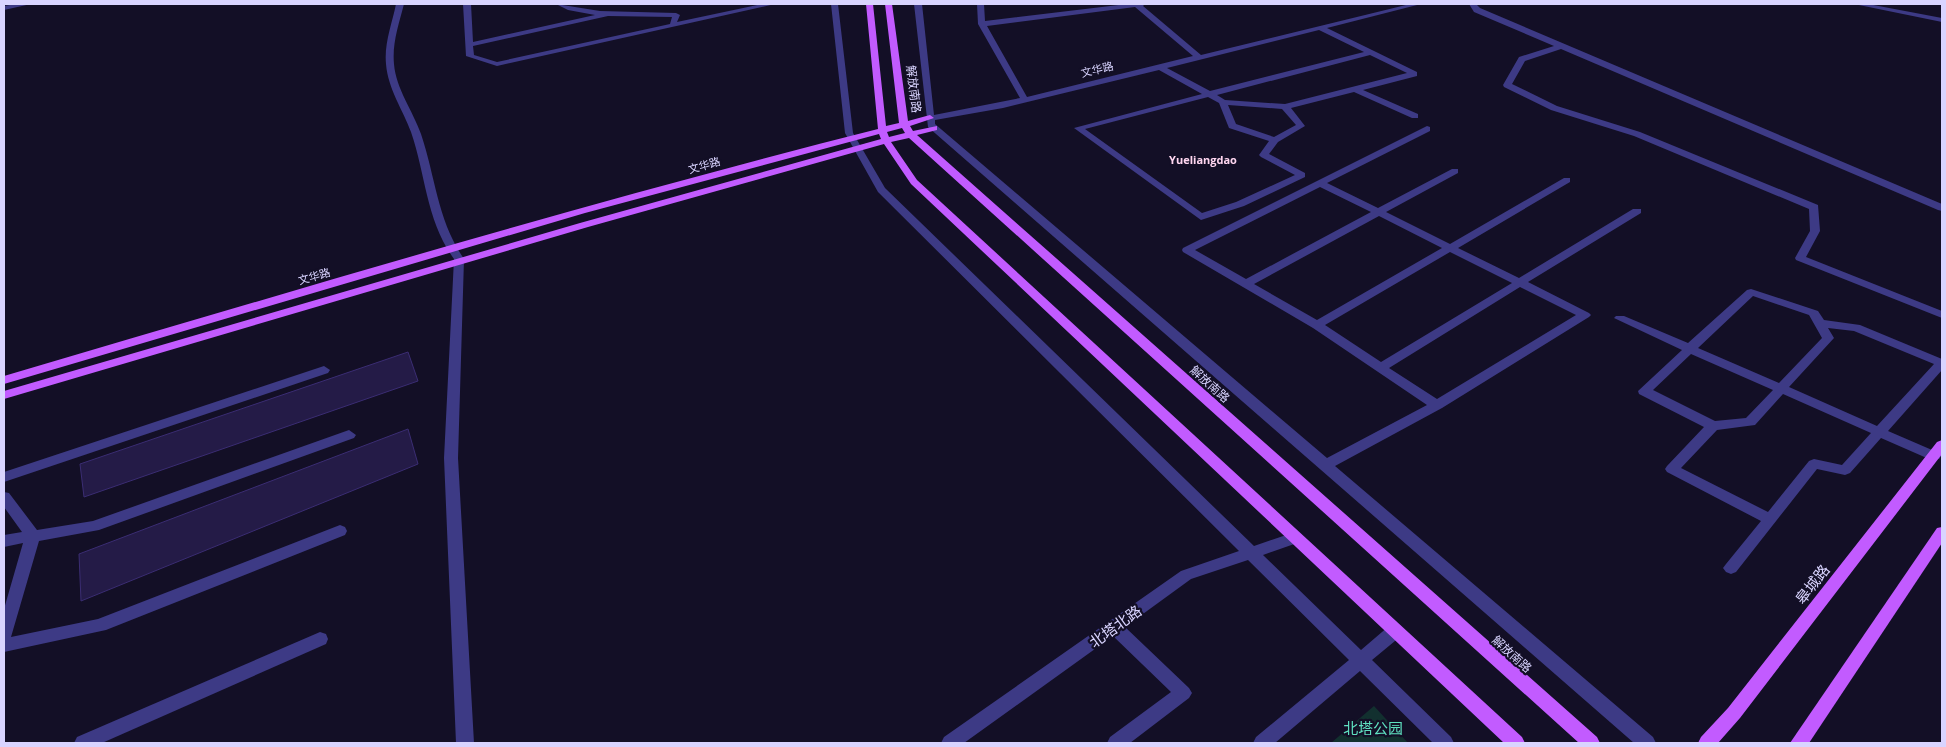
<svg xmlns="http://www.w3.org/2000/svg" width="1946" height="747" font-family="'Open Sans','Noto Sans SC',sans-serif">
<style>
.green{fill:#12302f}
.building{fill:#241b47;stroke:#3b2d73}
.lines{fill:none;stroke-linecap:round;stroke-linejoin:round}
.minor{fill:#3d3a85;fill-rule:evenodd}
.major{fill:#c25bff;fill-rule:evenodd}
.labels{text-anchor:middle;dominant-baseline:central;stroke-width:4.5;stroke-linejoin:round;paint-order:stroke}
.far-street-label{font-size:11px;fill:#d9d4ff;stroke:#130f26}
.far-neighbourhood-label{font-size:11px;font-weight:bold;fill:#ffd6f0;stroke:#130f26}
.street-label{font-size:12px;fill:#d9d4ff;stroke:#130f26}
.near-street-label{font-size:15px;fill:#d9d4ff;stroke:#130f26}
.near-park-label{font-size:15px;fill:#5fe0c0;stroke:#130f26}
</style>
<rect width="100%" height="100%" fill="#130f26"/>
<polygon class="green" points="1374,706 1408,743 1331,743"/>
<g class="building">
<polygon points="408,352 418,381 84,497 80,464"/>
<polygon points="408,429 418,464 81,601 79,554"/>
</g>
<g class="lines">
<g class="minor">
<polygon points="16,4 31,4 4,10 4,6"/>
<path d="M396,4H404C399,24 392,43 394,64C396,89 413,111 421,134C436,179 437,219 464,259L458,458L474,743H456L444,458L454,259C426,220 426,176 411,132C403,110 388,89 386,64C384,43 392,24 396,4Z"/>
<path d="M463,4H471L473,42L595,15L568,10L556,4L600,11L676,13L680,15L677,22L762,4H775L497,66L466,56ZM608,16L672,17L670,24L497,62L474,55L473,46Z"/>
<polygon points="831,4 838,4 853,133 885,188 1254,546 1295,532 1300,534 1302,538 1300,542 1263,555 1361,650 1389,626 1395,624 1401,626 1403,631 1401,636 1372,660 1451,737 1454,743 1433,743 1360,671 1275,743 1253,743 1256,737 1349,660 1248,560 1191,579 1125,627 1189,688 1192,693 1189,698 1130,743 1107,743 1110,737 1171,692 1113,636 964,743 941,743 944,737 1181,571 1239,551 878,192 845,133"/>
<path d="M914,4H922L934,115L1020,98L978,24L977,4H984L985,21L1127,4H1145L1143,6L1201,55L1410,4H1421L1327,28L1417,72V76L1363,90L1418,114V118H1412L1354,92L1291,108L1305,126L1278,142L1269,154L1305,173V177L1244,206L1201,220L1074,128L1202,94L1159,70L1003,108L935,120V124L1327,458L1427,405L1313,328L1183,252L1182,250L1183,248L1427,126L1430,127V131L1327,183L1378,208L1452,169H1458V173L1386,212L1450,244L1564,178H1570V182L1458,248L1519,278L1633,209H1641V213L1528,282L1589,313L1591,315L1589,317L1442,408L1335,466L1653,737L1656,743H1634L928,127ZM1135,7L1193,56L1027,97L987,26ZM1319,30L1364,52L1210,91L1167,68ZM1370,55L1407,73L1285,104L1225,100L1217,95ZM1208,97L1219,103L1229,128L1269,141L1259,155L1261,157L1295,175L1236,202L1202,213L1085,129ZM1228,105L1282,109L1296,125L1274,137L1236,124ZM1320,187L1371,212L1246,279L1195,250ZM1379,216L1442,248L1317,320L1254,284ZM1450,252L1512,283L1381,362L1325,325ZM1520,287L1576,315L1437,399L1389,368Z"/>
<polygon points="1469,4 1476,4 1480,8 1942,204 1942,211 1938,210 1561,49 1525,61 1512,84 1557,106 1640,132 1818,205 1820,231 1806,257 1942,311 1942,318 1796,260 1795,258 1810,231 1809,209 1634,136 1551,110 1504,87 1503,85 1519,57 1554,46 1474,12"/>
<polygon points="1854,4 1868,4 1942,18 1942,22"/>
<path d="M1751,289L1818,311L1824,320L1860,325L1942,359V370L1888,431L1939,453L1941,456L1939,459H1929L1881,438L1850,473L1845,475L1817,469L1736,572L1731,574L1726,572L1723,568L1726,564L1761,521L1667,472L1665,469L1667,466L1704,427L1639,394L1638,391L1682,350L1614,318L1616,316H1624L1688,343L1747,290ZM1753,296L1809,315L1822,338L1779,383L1698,348ZM1828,328L1854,331L1934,364L1877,426L1789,387L1834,338ZM1691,354L1773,390L1746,418L1715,421L1653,390ZM1783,394L1871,433L1842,465L1814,459L1809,461L1768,512L1681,468L1717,430L1755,425Z"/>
<polygon points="324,366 330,370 328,373 4,482 4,472"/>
<polygon points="349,430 356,435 354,438 99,530 39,541 11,637 98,619 340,525 345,527 347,531 345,535 106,630 4,652 4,609 23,543 4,547 4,535 22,532 4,507 4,492 9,493 37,530 93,521"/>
<polygon points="320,632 326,634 328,639 326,644 102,743 74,743 77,737"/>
</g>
<g class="major">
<path d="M866,4H873L886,126L899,123L885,4H892L908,121L930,115L934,118L910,126L913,131L937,126V130L917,135L1597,737L1600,743H1579L909,138L891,142L917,180L1522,737L1525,743H1504L911,184L884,144L588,227L4,399V391L580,223L881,139L879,134L585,213L4,384V376C294,291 584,203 878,129ZM902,128L905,133L889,137L887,132Z"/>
<polygon points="1942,440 1942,454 1740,718 1718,743 1698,743 1701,737 1728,708 1937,442"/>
<polygon points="1942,527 1942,543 1809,743 1790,743 1937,528"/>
</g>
</g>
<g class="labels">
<g class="far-street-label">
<text transform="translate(1097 69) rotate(-14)">文华路</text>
<text transform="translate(704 165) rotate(-16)">文华路</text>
<text transform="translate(314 276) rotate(-16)">文华路</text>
</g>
<g class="far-neighbourhood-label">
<text x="1203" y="159">Yueliangdao</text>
</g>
<g class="street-label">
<text transform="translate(914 89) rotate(83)">解放南路</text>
<text transform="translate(1210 384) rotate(42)">解放南路</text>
<text transform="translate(1512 654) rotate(42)">解放南路</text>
</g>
<g class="near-street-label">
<text transform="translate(1812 584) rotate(-52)">皋城路</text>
<text transform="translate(1115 626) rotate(-36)">北塔北路</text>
</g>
<g class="near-park-label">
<text x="1373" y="728">北塔公园</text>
</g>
</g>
<rect width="1946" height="747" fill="none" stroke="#d9d4ff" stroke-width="10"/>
</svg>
